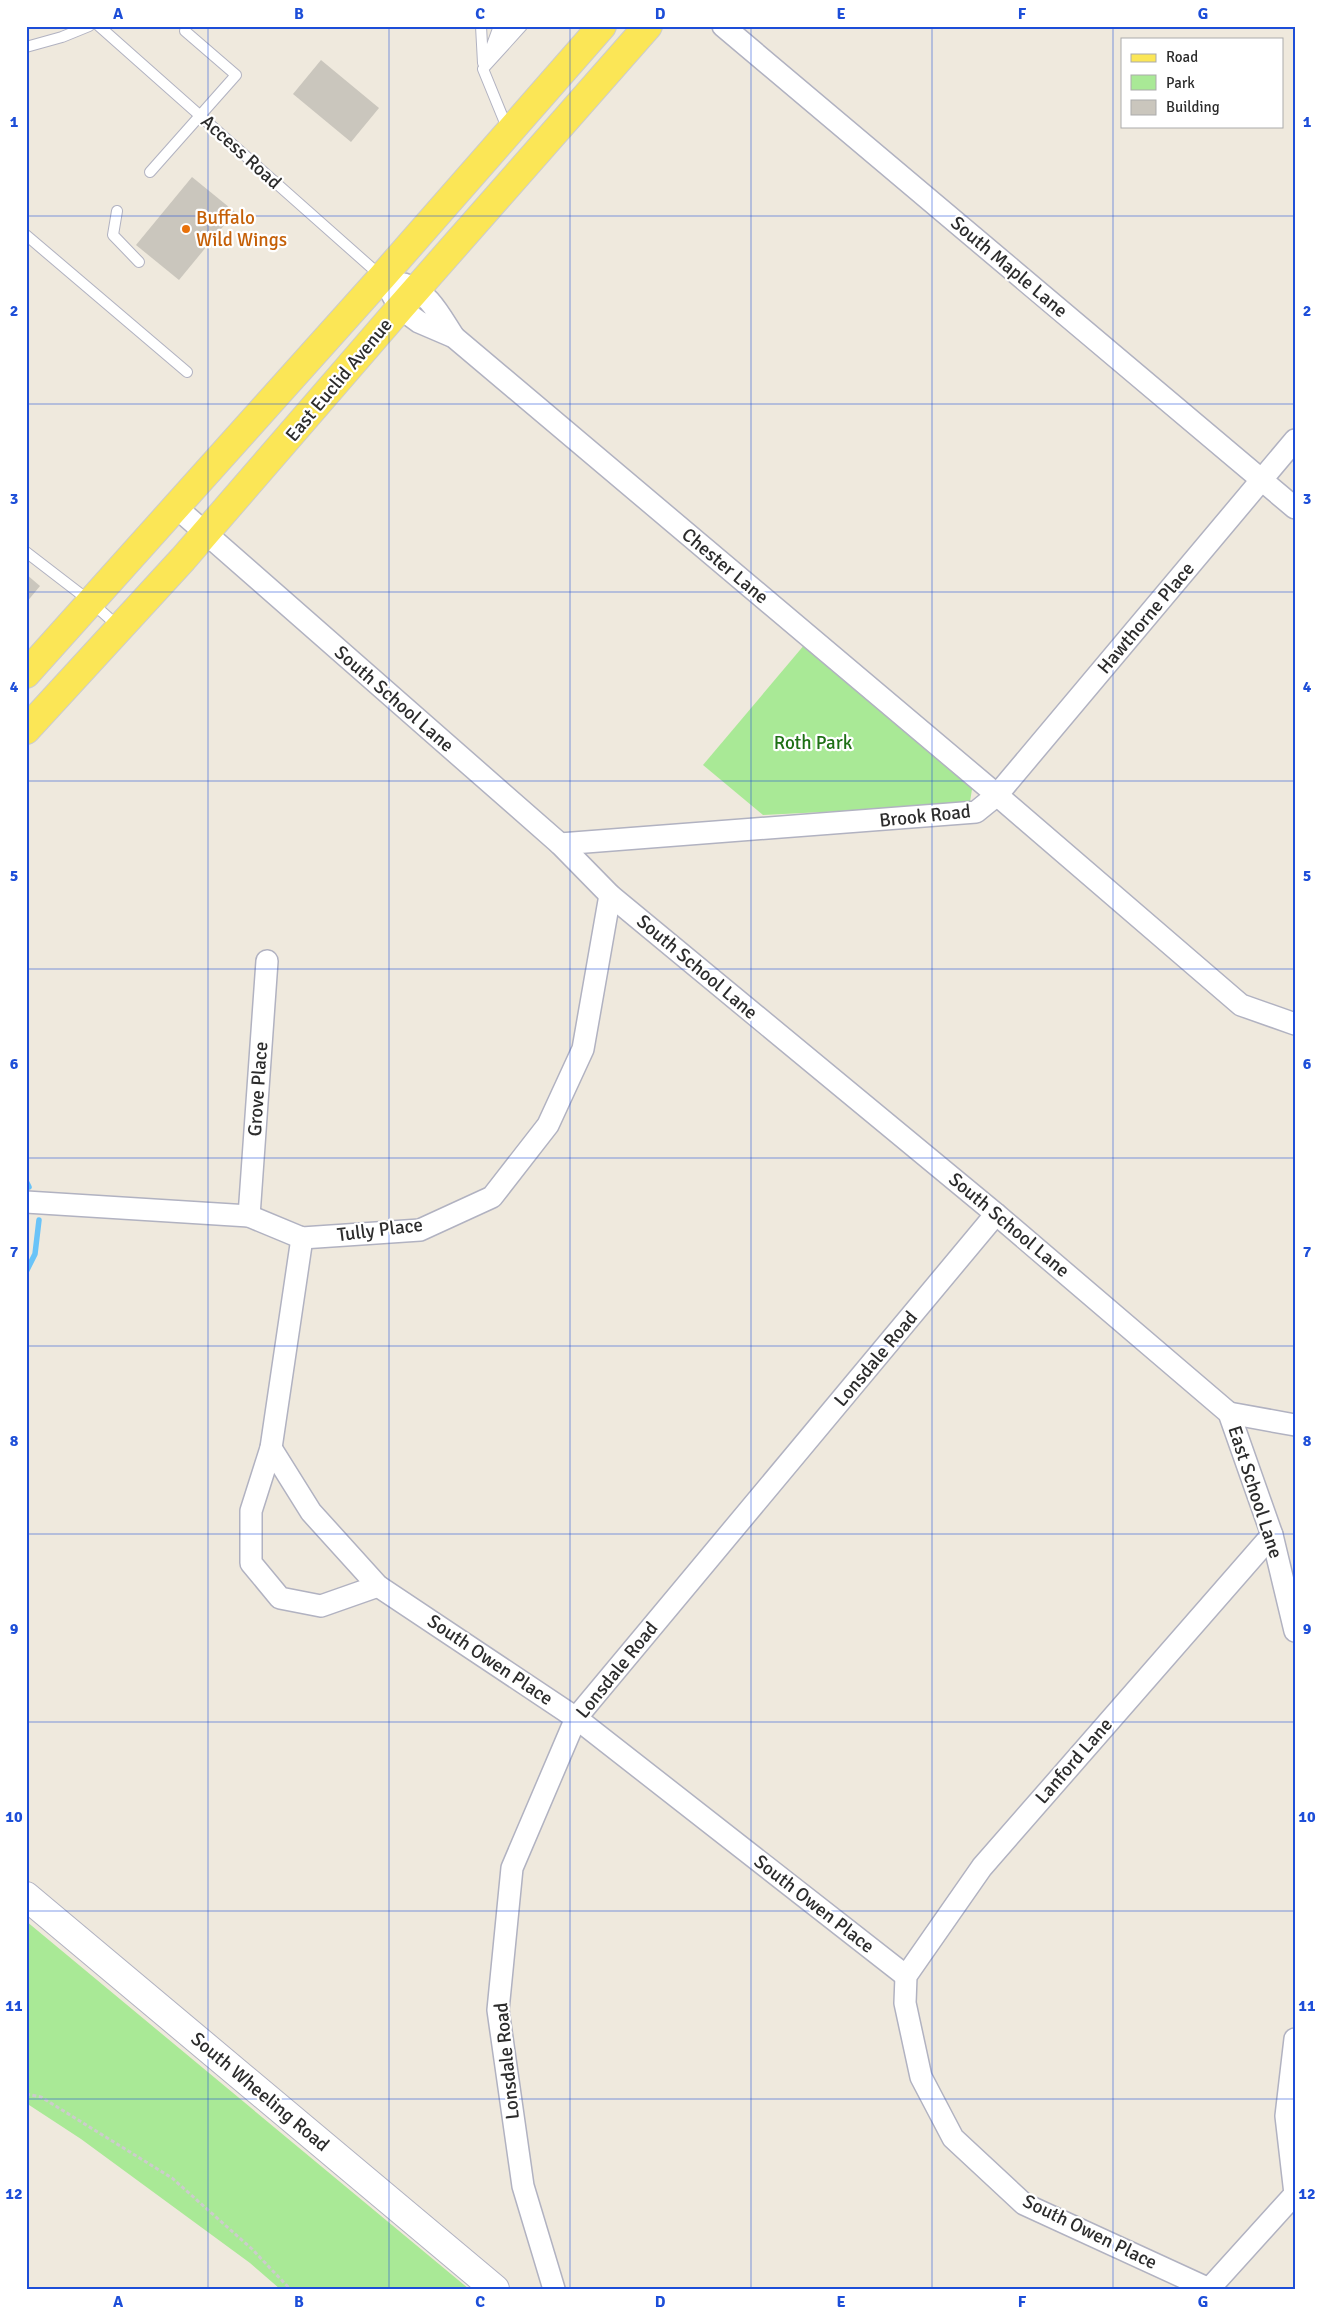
<svg xmlns="http://www.w3.org/2000/svg" width="1321" height="2315" font-family="Signika,sans-serif">
<style>
.green{fill:#a9e996}
.lines{fill:none;stroke-linecap:round;stroke-linejoin:round}
.stream{stroke:#69c3f8;stroke-width:5.5}
.building{fill:#cac6bd}
.lane-casing{stroke:#b1b2c1;stroke-width:12}
.street-casing{stroke:#b1b2c1;stroke-width:24}
.secondary-casing{stroke:#b1b2c1;stroke-width:30}
.primary-casing{stroke:#ccc;stroke-width:30}
.path{stroke:#ccc;stroke-width:3;stroke-dasharray:4 2.5;stroke-linecap:butt}
.lane{stroke:#fff;stroke-width:10}
.street{stroke:#fff;stroke-width:21}
.secondary{stroke:#fff;stroke-width:28}
.primary{stroke:#fbe656;stroke-width:28}
.grid{fill:none;stroke:#1d4ed8;stroke-width:1;stroke-opacity:0.55}
.food-dot{fill:#e8710a;stroke:#fff;stroke-width:2}
.labels{text-anchor:middle;dominant-baseline:central;stroke-width:4.5;stroke-linejoin:round;paint-order:stroke}
.street-label{font-size:19px;fill:#2c2c2c;stroke:#fff}
.food-label{font-size:19px;fill:#c56008;stroke:#fff;text-anchor:start}
.park-label{font-size:19px;fill:#1e7015;stroke:#fff}
.neatline{fill:none;stroke:#1d4ed8;stroke-width:2}
.grid-label{font-size:16px;text-anchor:middle;font-weight:bold;fill:#1d4ed8}
</style>
<rect width="100%" height="100%" fill="#efe9dd"/>
<g class="green">
<polygon points="805,644 969,782 972,789 970,802 963,805 763,815 703,765"/>
<polygon points="26,1921 469,2289 280,2289 250,2263 81,2139 26,2103"/>
</g>
<g class="lines">
<g class="stream">
<polyline points="26,1181 29,1187"/>
<polyline points="26,1272 35,1254 39,1220"/>
</g>
</g>
<g class="building">
<polygon points="321,60 379,108 351,142 293,94"/>
<polygon points="192,177 235,212 179,280 136,245"/>
<polygon points="26,574 40,586 26,603"/>
</g>
<g class="lines">
<g class="lane-casing">
<g id="lane">
<polyline points="99,26 382,277"/>
<polyline points="481,26 483,63"/>
<polyline points="499,44 510,26"/>
<polyline points="26,47 62,37 89,26"/>
<polyline points="485,64 499,26"/>
<polyline points="508,130 483,69 522,26"/>
<polyline points="150,172 236,75 185,31"/>
<polyline points="117,211 113,235 139,262"/>
<polyline points="26,235 187,372"/>
<polyline points="26,552 91,602 119,627"/>
</g>
</g>
<g class="street-casing">
<g id="street">
<polyline points="723,26 1295,508"/>
<polyline points="382,277 400,308 419,322 454,337 997,795 1241,1005 1295,1024"/>
<path d="M404,284C429,292 440,316 454,337"/>
<polyline points="177,508 560,844 610,895 996,1214 1229,1413 1272,1535 1295,1631"/>
<polyline points="560,844 976,812 997,795 1295,440"/>
<polyline points="26,1202 249,1216 302,1238 420,1230 492,1197 548,1125 583,1049 610,895"/>
<polyline points="249,1216 267,961"/>
<polyline points="302,1238 271,1448 251,1511 251,1563 280,1598 321,1606 378,1586"/>
<polyline points="1229,1413 1295,1425"/>
<polyline points="271,1448 311,1512 378,1586 576,1718 906,1976"/>
<polyline points="554,2289 523,2186 498,2010 512,1868 576,1718 996,1214"/>
<polyline points="1209,2289 1024,2204 953,2138 921,2077 905,2003 906,1976 982,1867 1272,1535"/>
<polyline points="1209,2289 1295,2194 1286,2116 1295,2039"/>
</g>
</g>
<g class="secondary-casing">
<polyline id="secondary" points="26,1896 495,2289"/>
</g>
<g class="primary-casing">
<g id="primary">
<polyline points="26,674 382,277 602,26"/>
<polyline points="26,730 183,559 400,308 648,26"/>
</g>
</g>
<polyline class="path" points="26,2094 41,2097 172,2178 252,2249 290,2289"/>
<use href="#lane" class="lane"/>
<use href="#street" class="street"/>
<use href="#secondary" class="secondary"/>
<use href="#primary" class="primary"/>
</g>
<path class="grid" d="M208,26V2289M389,26V2289M570,26V2289M751,26V2289M932,26V2289M1113,26V2289M26,216H1295M26,404H1295M26,592H1295M26,781H1295M26,969H1295M26,1158H1295M26,1346H1295M26,1534H1295M26,1722H1295M26,1911H1295M26,2099H1295"/>
<circle class="food-dot" cx="186" cy="229" r="5"/>
<g class="labels">
<g class="street-label">
<text transform="translate(241 152) rotate(42)">Access Road</text>
<text transform="translate(1009 267) rotate(40)">South Maple Lane</text>
<text transform="translate(339 380) rotate(-50)">East Euclid Avenue</text>
<text transform="translate(725 566) rotate(40)">Chester Lane</text>
<text transform="translate(1146 618) rotate(-50)">Hawthorne Place</text>
<text transform="translate(394 699) rotate(41)">South School Lane</text>
<text transform="translate(925 816) rotate(-6)">Brook Road</text>
<text transform="translate(697 967) rotate(40)">South School Lane</text>
<text transform="translate(258 1089) rotate(-86)">Grove Place</text>
<text transform="translate(1009 1225) rotate(40)">South School Lane</text>
<text transform="translate(380 1230) rotate(-7)">Tully Place</text>
<text transform="translate(876 1359) rotate(-50)">Lonsdale Road</text>
<text transform="translate(1255 1492) rotate(72)">East School Lane</text>
<text transform="translate(490 1660) rotate(34)">South Owen Place</text>
<text transform="translate(617 1670) rotate(-51)">Lonsdale Road</text>
<text transform="translate(1074 1761) rotate(-49)">Lanford Lane</text>
<text transform="translate(814 1904) rotate(38)">South Owen Place</text>
<text transform="translate(507 2061) rotate(-96)">Lonsdale Road</text>
<text transform="translate(260 2092) rotate(40)">South Wheeling Road</text>
<text transform="translate(1090 2232) rotate(26)">South Owen Place</text>
</g>
<g class="food-label">
<text x="196" y="218">Buffalo<tspan x="196" dy="22">Wild Wings</tspan></text>
</g>
<g class="park-label">
<text x="813" y="743">Roth Park</text>
</g>
</g>
<rect width="1321" height="2315" fill="none" stroke="#ffffff" stroke-width="55"/>
<rect x="1121" y="38" width="162" height="90" fill="#ffffff" stroke="#ababab"/>
<rect x="1131" y="54" width="25" height="8" fill="#fbe656" stroke="#ababab"/>
<text x="1166" y="62" font-size="15" fill="#2c2c2c">Road</text>
<rect x="1131" y="75" width="25" height="15" fill="#a9e996" stroke="#ababab"/>
<text x="1166" y="88" font-size="15" fill="#2c2c2c">Park</text>
<rect x="1131" y="100" width="25" height="15" fill="#cac6bd" stroke="#ababab"/>
<text x="1166" y="112" font-size="15" fill="#2c2c2c">Building</text>
<rect x="28" y="28" width="1266" height="2260" class="neatline"/>
<g class="grid-label">
<text x="118" y="19">A</text>
<text x="299" y="19">B</text>
<text x="480" y="19">C</text>
<text x="660" y="19">D</text>
<text x="841" y="19">E</text>
<text x="1022" y="19">F</text>
<text x="1203" y="19">G</text>
<text x="14" y="127">1</text>
<text x="1307" y="127">1</text>
<text x="14" y="316">2</text>
<text x="1307" y="316">2</text>
<text x="14" y="504">3</text>
<text x="1307" y="504">3</text>
<text x="14" y="692">4</text>
<text x="1307" y="692">4</text>
<text x="14" y="881">5</text>
<text x="1307" y="881">5</text>
<text x="14" y="1069">6</text>
<text x="1307" y="1069">6</text>
<text x="14" y="1257">7</text>
<text x="1307" y="1257">7</text>
<text x="14" y="1446">8</text>
<text x="1307" y="1446">8</text>
<text x="14" y="1634">9</text>
<text x="1307" y="1634">9</text>
<text x="14" y="1822">10</text>
<text x="1307" y="1822">10</text>
<text x="14" y="2011">11</text>
<text x="1307" y="2011">11</text>
<text x="14" y="2199">12</text>
<text x="1307" y="2199">12</text>
<text x="118" y="2307">A</text>
<text x="299" y="2307">B</text>
<text x="480" y="2307">C</text>
<text x="660" y="2307">D</text>
<text x="841" y="2307">E</text>
<text x="1022" y="2307">F</text>
<text x="1203" y="2307">G</text>
</g>
</svg>
